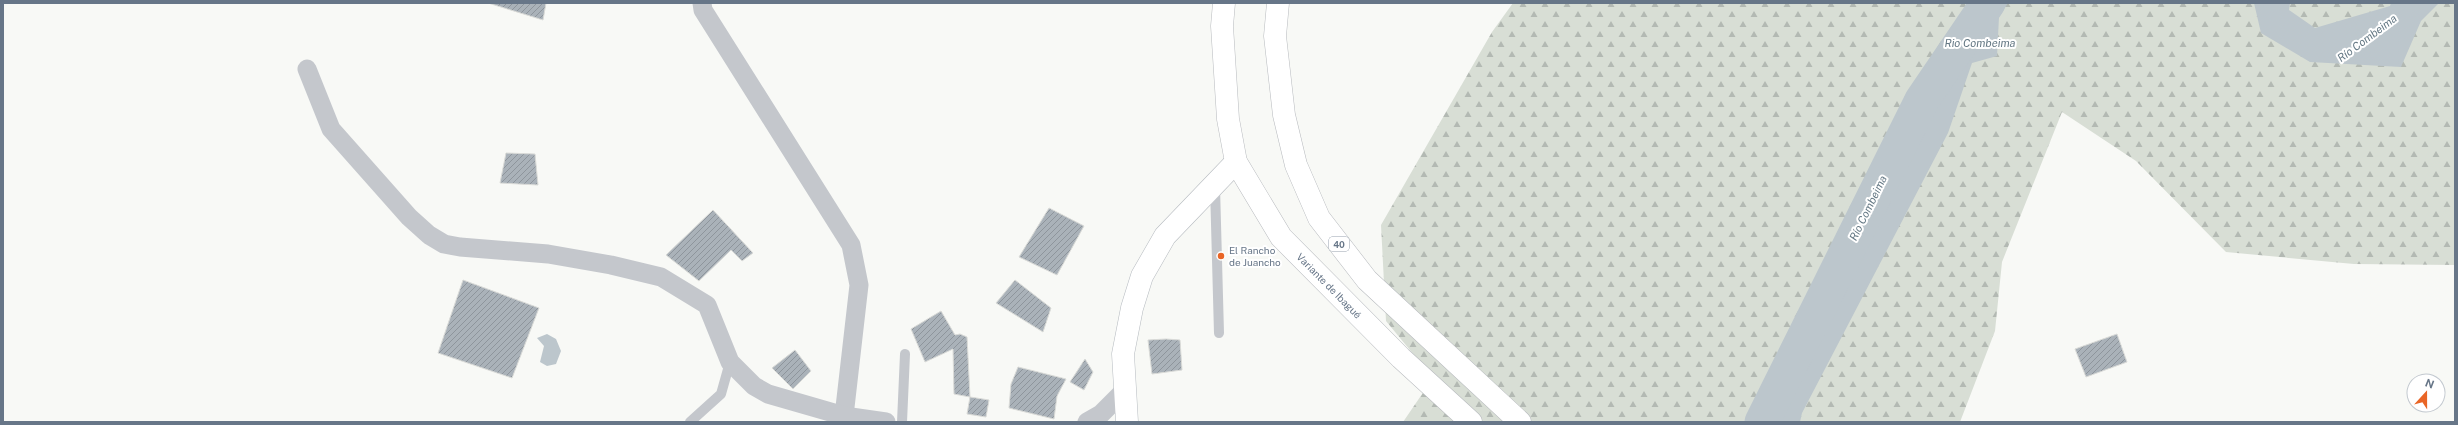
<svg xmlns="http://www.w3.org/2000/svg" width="2458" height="425" font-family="'Public Sans',sans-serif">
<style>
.forest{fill:url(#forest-firs)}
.water{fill:#bcc6cc}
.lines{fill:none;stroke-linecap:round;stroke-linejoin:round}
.river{stroke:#bcc6cc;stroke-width:35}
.building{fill:url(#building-hatch);stroke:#dadbd8}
.secondary-casing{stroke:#b6bbc0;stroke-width:23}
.highway-casing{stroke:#b7babe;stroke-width:23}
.lane{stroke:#c4c7cc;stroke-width:10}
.street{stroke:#c4c7cc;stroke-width:19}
.secondary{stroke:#fff;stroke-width:22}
.highway{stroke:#fff;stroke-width:22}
.poi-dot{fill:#e96526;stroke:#fff;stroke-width:1.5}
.labels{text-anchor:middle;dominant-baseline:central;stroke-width:4;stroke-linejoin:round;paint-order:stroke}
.shield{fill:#fff;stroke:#959fac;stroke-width:1}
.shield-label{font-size:9px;font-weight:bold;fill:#677688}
.poi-label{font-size:10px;fill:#677688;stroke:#fff;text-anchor:start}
.street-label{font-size:10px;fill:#677688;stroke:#fff}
.water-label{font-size:11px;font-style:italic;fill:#637783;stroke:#fff}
</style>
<defs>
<pattern id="forest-firs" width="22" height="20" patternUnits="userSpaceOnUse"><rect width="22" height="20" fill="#d8ded5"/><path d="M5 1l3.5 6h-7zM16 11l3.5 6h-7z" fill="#b3b9b3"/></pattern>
<pattern id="building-hatch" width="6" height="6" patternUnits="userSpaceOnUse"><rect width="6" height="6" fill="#aab2b9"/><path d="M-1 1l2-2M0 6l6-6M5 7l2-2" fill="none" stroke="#8e959c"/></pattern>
</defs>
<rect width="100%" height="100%" fill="#f8f9f6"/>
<polygon class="forest" points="1513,3 2455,3 2455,265 2354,264 2226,252 2136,161 2062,112 2002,262 1995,331 1960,422 1403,422 1433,378 1386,321 1381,225 1492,32"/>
<g class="water">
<path d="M1978,3H2008L1999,17L1997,56L1972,63L1948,133L1802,413L1800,422H1779C1830,311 1889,204 1941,93C1955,64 1966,33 1978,3Z"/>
<polygon points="2254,3 2290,3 2289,10 2315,28 2390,6 2391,3 2439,3 2421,21 2401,67 2310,62 2261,33"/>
<polygon points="547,334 556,339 561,351 556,364 547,366 540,362 544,346 537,338"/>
</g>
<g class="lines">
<polyline class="river" points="1762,422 1922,100 1988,3"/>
</g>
<g class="building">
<polygon points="488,3 546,3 543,20"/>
<polygon points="506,153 535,154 538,185 500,183"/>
<polygon points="1049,208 1084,226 1057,275 1019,257"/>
<polygon points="713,210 753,253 742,261 731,250 699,281 666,255"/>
<polygon points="463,280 539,308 512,378 438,353"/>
<polygon points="1015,280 1051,308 1043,332 996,303"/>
<polygon points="941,311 955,335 960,334 967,337 970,397 954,394 953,349 925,362 911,329"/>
<polygon points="2117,334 2127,362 2086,377 2075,349"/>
<polygon points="1166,339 1180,340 1182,370 1152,374 1148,340"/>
<polygon points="795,350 811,371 793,389 772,368"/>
<polygon points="1085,359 1093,372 1084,390 1070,382"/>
<polygon points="1018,367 1066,379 1057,396 1054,419 1009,408 1011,384"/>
<polygon points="970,397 989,400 986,417 967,414"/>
</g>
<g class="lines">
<g class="secondary-casing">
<polyline id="secondary" points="1127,422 1123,354 1132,308 1142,276 1165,236 1236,162"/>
</g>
<g class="highway-casing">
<g id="highway">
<path id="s1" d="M1224,3L1222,26L1228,119L1236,162L1281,237L1401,358L1471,422"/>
<polyline points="1278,3 1275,36 1284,115 1296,165 1319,218 1367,280 1520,422"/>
</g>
</g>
<g class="lane">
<polyline points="1215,187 1219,333"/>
<polyline points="690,422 721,394 730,362"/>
<polyline points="902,422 905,354"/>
</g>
<g class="street">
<polyline points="702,3 703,10 851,245 859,285 844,416"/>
<polyline points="307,69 331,129 409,217 429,235 444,244 460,247 548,254 611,265 661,277 707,305 730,362 754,386 768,394 844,416 886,422"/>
<polyline points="1087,422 1101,414 1124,391"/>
</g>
<use href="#secondary" class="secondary"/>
<use href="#highway" class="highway"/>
</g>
<circle class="poi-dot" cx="1221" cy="256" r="4"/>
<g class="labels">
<rect class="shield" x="1329" y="237" width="20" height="14" rx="3"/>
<g class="shield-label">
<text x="1339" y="244">40</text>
</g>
<g class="poi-label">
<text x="1229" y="250">El Rancho<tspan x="1229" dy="12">de Juancho</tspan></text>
</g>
<g class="street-label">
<text stroke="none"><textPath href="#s1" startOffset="316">Variante de Ibagué</textPath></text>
</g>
<g class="water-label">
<text transform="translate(2367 38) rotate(-37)">Río Combeima</text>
<text x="1980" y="43">Rio Combeima</text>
<text transform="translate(1868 208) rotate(-64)">Río Combeima</text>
</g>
</g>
<rect width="2458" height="425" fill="none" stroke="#677688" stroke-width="8"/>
<g transform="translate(2426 393) rotate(21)"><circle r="19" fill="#ffffff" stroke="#c2c8cf"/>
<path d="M0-3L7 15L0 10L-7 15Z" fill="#e96526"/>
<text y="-6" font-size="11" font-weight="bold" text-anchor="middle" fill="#677688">N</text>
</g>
</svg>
